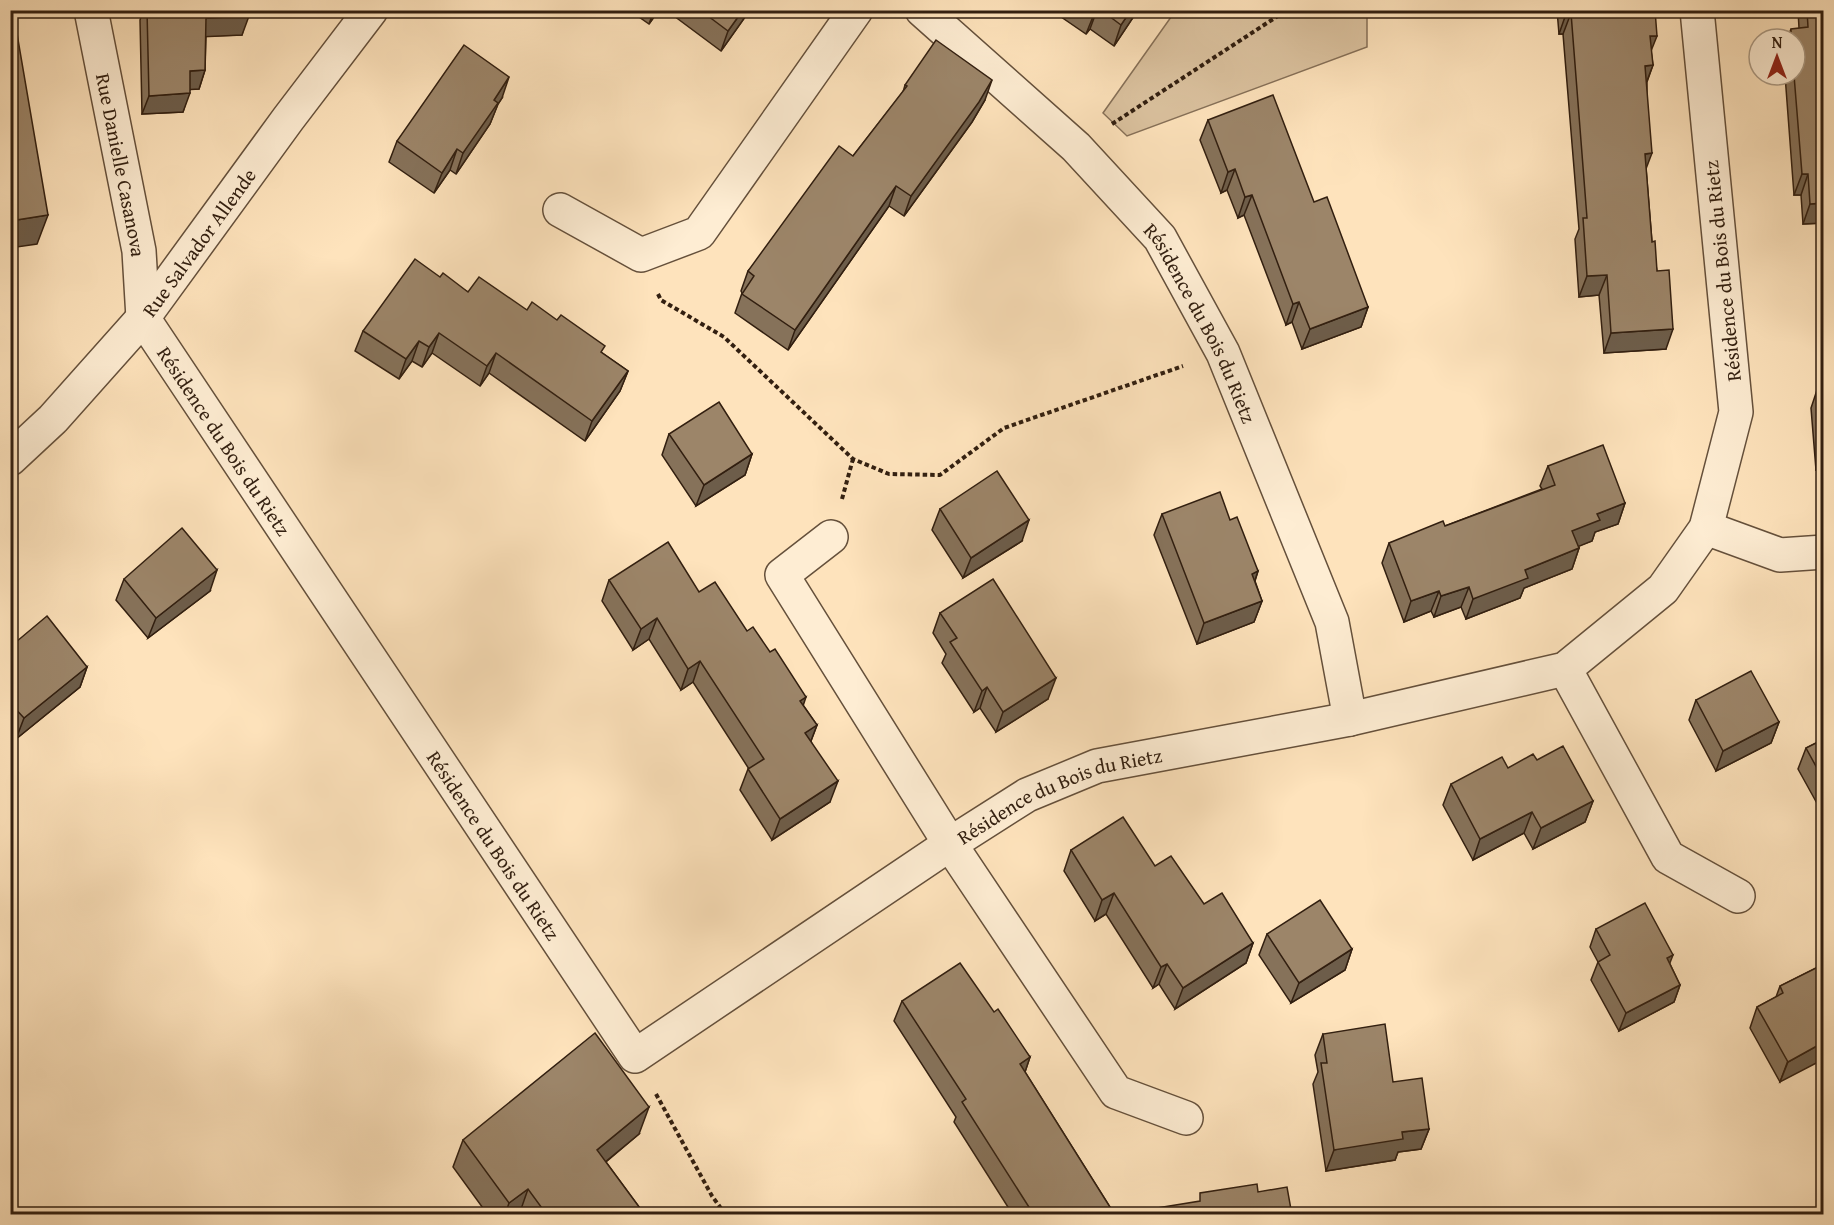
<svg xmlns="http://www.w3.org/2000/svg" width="1834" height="1225" font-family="'Gentium Book Plus',serif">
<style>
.green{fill:#dbc29f;stroke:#867058;stroke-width:1.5}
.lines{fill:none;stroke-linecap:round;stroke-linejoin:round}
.street-casing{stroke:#65503b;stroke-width:36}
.path{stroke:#321f10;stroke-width:4;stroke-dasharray:4.5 3;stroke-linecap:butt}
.street{stroke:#feedd3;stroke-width:33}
.wall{fill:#86725a;stroke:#321f10;stroke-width:1.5}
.shaded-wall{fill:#6d5d4a;stroke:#321f10;stroke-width:1.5}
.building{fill:#9c8569;stroke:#321f10;stroke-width:1.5}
.labels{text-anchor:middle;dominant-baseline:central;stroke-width:4.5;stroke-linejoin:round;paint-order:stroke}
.street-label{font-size:20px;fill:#321f10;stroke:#feedd3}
</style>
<rect width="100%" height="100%" fill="#fee3bc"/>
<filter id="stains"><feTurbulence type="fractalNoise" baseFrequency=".00333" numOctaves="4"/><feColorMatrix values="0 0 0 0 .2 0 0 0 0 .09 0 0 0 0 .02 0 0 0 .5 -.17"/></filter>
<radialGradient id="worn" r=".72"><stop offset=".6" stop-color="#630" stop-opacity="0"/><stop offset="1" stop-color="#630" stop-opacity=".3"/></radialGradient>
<polygon class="green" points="1176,10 1367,11 1367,47 1127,136 1103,113"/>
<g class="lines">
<g class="street-casing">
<g id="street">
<path id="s1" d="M91,10L139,251L143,318L635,1056L950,844L1027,795L1097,766L1350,719L1565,669L1663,589L1706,528L1736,412L1697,10"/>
<path id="s2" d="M922,10L1076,147L1160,238L1223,353L1332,622L1350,719"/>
<polyline points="560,210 641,255 699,233 856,10"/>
<path id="s3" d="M10,459L53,419L143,318L288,119L371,10"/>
<polyline points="1706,528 1780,555 1824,552"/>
<polyline points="831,537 782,575 950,844 1116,1092 1186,1118"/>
<polyline points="1565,669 1668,857 1738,896"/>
</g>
</g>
<g class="path">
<polyline points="1112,124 1287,10"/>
<polyline points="658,294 661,300 724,337 853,459 889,474 940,475 1004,428 1183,366"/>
<polyline points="842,499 853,459"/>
<polyline points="656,1094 712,1196 725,1214"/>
</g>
<use href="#street" class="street"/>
</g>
<g class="wall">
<polygon points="143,10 248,10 242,35 206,36 205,70 199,89 190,89 183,112 142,114 140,20"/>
<polygon points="629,10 659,10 649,24"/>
<polygon points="666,10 750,10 721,51"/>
<polygon points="1051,10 1138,10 1114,46 1090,29 1086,34"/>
<polygon points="1557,10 1655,10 1651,51 1653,65 1647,82 1646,168 1652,242 1657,271 1666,349 1604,353 1599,295 1579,297 1575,239 1579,229 1563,34 1559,34"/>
<polygon points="1798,10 1824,10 1824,223 1803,224 1801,195 1794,195 1785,75 1795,75 1799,28"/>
<polygon points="1791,29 1791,39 1787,39"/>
<polygon points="905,85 985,100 972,122 904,216 889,206 788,350 735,313 742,293 741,291 748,271 853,156 903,92"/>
<polygon points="502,98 498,104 490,124 456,174 450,170 434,193 389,162 397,141"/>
<polygon points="1208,120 1314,202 1368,307 1361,327 1302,349 1292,322 1286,325 1244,215 1238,218 1227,190 1221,193 1200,140"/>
<polygon points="440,277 468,292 527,310 602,353 628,371 620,391 585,441 489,373 480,386 432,353 422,367 412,361 399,379 355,351 363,331"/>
<polygon points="1818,387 1824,387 1824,470 1816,470 1811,408"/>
<polygon points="669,434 752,454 745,475 696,506 662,455"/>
<polygon points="1548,466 1625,503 1618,524 1595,532 1592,541 1578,546 1579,548 1572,569 1524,588 1520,598 1466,619 1461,607 1434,617 1431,611 1404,622 1382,563 1389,543 1445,526 1542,489 1540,486"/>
<polygon points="940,509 1022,541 963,578 932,530"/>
<polygon points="1162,514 1230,520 1258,571 1255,581 1262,601 1254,622 1197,644 1154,535"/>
<polygon points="124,579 210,591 148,638 116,600"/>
<polygon points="609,580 699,592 747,631 803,705 817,725 811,741 830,802 772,840 740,790 748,769 749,769 693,682 681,690 649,639 633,650 602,601"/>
<polygon points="940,613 1048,699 996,732 980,708 974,712 942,663 946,654 933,633"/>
<polygon points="10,647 87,667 80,687 16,739 10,732"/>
<polygon points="1696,700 1779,722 1771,743 1716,771 1689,720"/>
<polygon points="1824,739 1824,816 1798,769 1806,748"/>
<polygon points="1537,760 1593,801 1585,822 1533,849 1524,833 1473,860 1443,805 1451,784"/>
<polygon points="1071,850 1155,866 1253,943 1246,963 1175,1009 1159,984 1153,988 1106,914 1095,921 1064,871"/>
<polygon points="1596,929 1670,964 1680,985 1674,1002 1619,1031 1591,980 1598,962 1590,947"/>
<polygon points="1267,934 1352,949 1345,970 1291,1003 1259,955"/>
<polygon points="1824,964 1780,1082 1750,1028 1757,1007 1776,997 1780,986"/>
<polygon points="902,1001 994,1012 1030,1057 1025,1072 1115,1215 1013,1215 954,1122 956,1117 894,1021"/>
<polygon points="1323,1034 1393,1082 1429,1129 1421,1149 1398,1152 1395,1160 1326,1171 1313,1084 1318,1072 1315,1055"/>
<polygon points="639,1134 606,1162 645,1215 488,1215 453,1167 463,1140"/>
</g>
<g class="shaded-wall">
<polygon points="654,10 659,10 649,24"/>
<polygon points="743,10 750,10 721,51 728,31"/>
<polygon points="1096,10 1097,10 1090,29 1086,34 1094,14"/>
<polygon points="1131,10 1138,10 1114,46 1121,25"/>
<polygon points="1571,13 1563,34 1559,34 1566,14"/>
<polygon points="249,16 242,35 199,37 206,18"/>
<polygon points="1650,36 1657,36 1649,56"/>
<polygon points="1653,65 1645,86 1645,66"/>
<polygon points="205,70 199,89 183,90 190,71"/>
<polygon points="509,77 502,98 498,104 490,124 456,174 463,153 494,100"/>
<polygon points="992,80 985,100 972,122 904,216 911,196"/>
<polygon points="190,93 183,112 142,114 149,96"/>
<polygon points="457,149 450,170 434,193 442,173"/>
<polygon points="1652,153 1644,174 1645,154"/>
<polygon points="1235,169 1227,190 1221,193 1228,172"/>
<polygon points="1802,174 1808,174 1801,195 1794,195"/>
<polygon points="896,186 889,206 788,350 795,330"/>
<polygon points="1252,195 1244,215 1238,218 1245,197"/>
<polygon points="1824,203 1824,223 1803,224 1810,204"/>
<polygon points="48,215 37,244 10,248 10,221"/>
<polygon points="1607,275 1599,295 1579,297 1587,276"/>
<polygon points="1299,302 1292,322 1286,325 1293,304"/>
<polygon points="1368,307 1361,327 1302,349 1310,329"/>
<polygon points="1673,329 1666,349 1604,353 1611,333"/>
<polygon points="439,333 432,353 422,367 429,347"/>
<polygon points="419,341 412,361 399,379 406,359"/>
<polygon points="496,353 489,373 480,386 487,366"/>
<polygon points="628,371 620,391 585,441 592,421"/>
<polygon points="1824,449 1824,470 1816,470"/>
<polygon points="752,454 745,475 696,506 704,485"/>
<polygon points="1625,503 1618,524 1595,532 1592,541 1565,552 1572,531 1597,514"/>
<polygon points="1029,520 1022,541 963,578 971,558"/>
<polygon points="1579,548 1572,569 1524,588 1520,598 1466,619 1473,599 1525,570"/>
<polygon points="217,570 210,591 148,638 156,618"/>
<polygon points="1258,571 1251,592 1252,574"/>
<polygon points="1469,587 1461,607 1434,617 1441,596"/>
<polygon points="1439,591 1431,611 1404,622 1411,601"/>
<polygon points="1262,601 1254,622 1197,644 1204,623"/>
<polygon points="657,618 649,639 633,650 641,629"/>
<polygon points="700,661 693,682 681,690 688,669"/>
<polygon points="87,667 80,687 16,739 24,718"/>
<polygon points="1056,678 1048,699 996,732 1003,712"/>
<polygon points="987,687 980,708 974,712 982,691"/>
<polygon points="806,697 799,718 800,701"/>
<polygon points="1779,722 1771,743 1716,771 1723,751"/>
<polygon points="817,725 809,746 805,733"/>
<polygon points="838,781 830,802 772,840 780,819"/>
<polygon points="1593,801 1585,822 1533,849 1541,828"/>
<polygon points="1532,812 1524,833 1473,860 1480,839"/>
<polygon points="1114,893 1106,914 1095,921 1102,900"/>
<polygon points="1253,943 1246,963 1175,1009 1183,988"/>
<polygon points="1352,949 1345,970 1291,1003 1299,983"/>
<polygon points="1673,955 1666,973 1667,958"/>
<polygon points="1167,964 1159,984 1153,988 1161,967"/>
<polygon points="1680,985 1674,1002 1619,1031 1626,1013"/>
<polygon points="1824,1042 1824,1059 1780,1082 1788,1062"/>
<polygon points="1030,1057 1023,1078 1020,1064"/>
<polygon points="649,1107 639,1134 587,1177 597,1150"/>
<polygon points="1429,1129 1421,1149 1398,1152 1395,1160 1326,1171 1334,1150 1402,1132"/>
<polygon points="528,1189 519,1215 505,1215 509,1203"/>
</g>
<g class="building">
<polygon points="147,10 248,10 249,16 206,18 205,70 190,71 190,93 149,96"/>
<polygon points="700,10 743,10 728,31"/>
<polygon points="1101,10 1131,10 1121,25"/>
<polygon points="1566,10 1655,10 1657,36 1650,36 1653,65 1645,66 1652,153 1645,154 1652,242 1655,241 1657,271 1669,270 1673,329 1611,333 1607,275 1587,276 1583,218 1587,218 1571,13 1566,14"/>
<polygon points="1807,10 1824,10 1824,203 1810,204 1808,174 1802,174 1794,75 1795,75 1795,39 1791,39 1791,29 1808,27"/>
<polygon points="10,11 15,22 48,215 10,221"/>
<polygon points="936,40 992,80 979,102 911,196 896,186 795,330 742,294 754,276 748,271 839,146 853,156 907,86 905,85"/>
<polygon points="464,45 509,77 494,100 498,103 463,153 457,149 442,173 397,141"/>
<polygon points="1273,95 1314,202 1327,197 1368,307 1310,329 1299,302 1293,304 1252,195 1245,197 1235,169 1228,172 1208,120"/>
<polygon points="415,259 440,277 443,273 468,292 479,277 527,310 532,302 557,320 561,315 605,346 601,352 628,371 592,421 496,353 487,366 439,333 429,347 419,341 406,359 363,331"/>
<polygon points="1818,387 1824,387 1824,449"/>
<polygon points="719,402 752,454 704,485 669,434"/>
<polygon points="1603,445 1625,503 1597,514 1600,520 1572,531 1579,548 1525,570 1528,578 1473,599 1469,587 1441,596 1439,591 1411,601 1389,543 1443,521 1445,526 1555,485 1548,466"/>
<polygon points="997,471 1029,520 971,558 940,509"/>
<polygon points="1220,492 1230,520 1237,517 1258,571 1252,574 1262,601 1204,623 1162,514"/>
<polygon points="182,528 217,570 156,618 124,579"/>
<polygon points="668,542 699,592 715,582 747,631 753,627 770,652 775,649 806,697 800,701 817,725 805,733 838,781 780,819 748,769 764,759 700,661 688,669 657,618 641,629 609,580"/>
<polygon points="993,579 1056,678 1003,712 987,687 982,691 950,642 957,638 940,613"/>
<polygon points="47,616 87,667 24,718 10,703 10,647"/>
<polygon points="1751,671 1779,722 1723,751 1696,700"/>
<polygon points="1824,739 1824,781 1806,748"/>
<polygon points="1563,746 1593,801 1541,828 1532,812 1480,839 1451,784 1502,757 1508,768 1533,754 1537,760"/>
<polygon points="1123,817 1155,866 1171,856 1204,904 1222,893 1253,943 1183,988 1167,964 1161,967 1114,893 1102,900 1071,850"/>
<polygon points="1320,900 1352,949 1299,983 1267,934"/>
<polygon points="1645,903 1673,955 1667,958 1680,985 1626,1013 1598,962 1610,955 1596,929"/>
<polygon points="960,963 994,1012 998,1009 1030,1057 1020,1064 1115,1215 1034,1215 962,1102 966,1099 902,1001"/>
<polygon points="1824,964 1824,1042 1788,1062 1757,1007 1783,993 1780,986"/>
<polygon points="1385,1024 1393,1082 1422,1078 1429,1129 1402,1132 1403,1139 1334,1150 1321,1063 1327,1063 1323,1034"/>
<polygon points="595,1033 649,1107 597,1150 645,1215 547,1215 528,1189 509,1203 463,1140"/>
<polygon points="1257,1184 1258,1192 1287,1187 1292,1215 1145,1215 1144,1210 1200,1201 1200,1193"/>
</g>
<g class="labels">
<g class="street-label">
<text stroke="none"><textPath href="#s1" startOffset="158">Rue Danielle Casanova</textPath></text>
<text stroke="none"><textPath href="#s3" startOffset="288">Rue Salvador Allende</textPath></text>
<text transform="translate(1722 271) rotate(-96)">Résidence du Bois du Rietz</text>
<text stroke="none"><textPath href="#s2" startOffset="424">Résidence du Bois du Rietz</textPath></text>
<text stroke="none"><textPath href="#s1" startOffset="460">Résidence du Bois du Rietz</textPath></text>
<text stroke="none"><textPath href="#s1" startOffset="1701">Résidence du Bois du Rietz</textPath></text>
<text stroke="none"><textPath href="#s1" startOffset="946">Résidence du Bois du Rietz</textPath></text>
</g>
</g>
<rect width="1834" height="1225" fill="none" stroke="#fee3bc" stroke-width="36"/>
<rect x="12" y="12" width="1810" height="1201" fill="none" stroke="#321f10" stroke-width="3"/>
<rect x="18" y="18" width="1798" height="1189" fill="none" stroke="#321f10" stroke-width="1.5"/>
<g transform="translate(1777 57)"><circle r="28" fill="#feedd3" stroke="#ac9b85" stroke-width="1.5"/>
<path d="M0-4.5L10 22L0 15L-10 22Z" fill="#8f2418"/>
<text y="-9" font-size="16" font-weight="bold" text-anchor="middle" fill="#321f10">N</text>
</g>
<rect width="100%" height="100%" filter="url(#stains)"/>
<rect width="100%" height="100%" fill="url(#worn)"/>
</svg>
